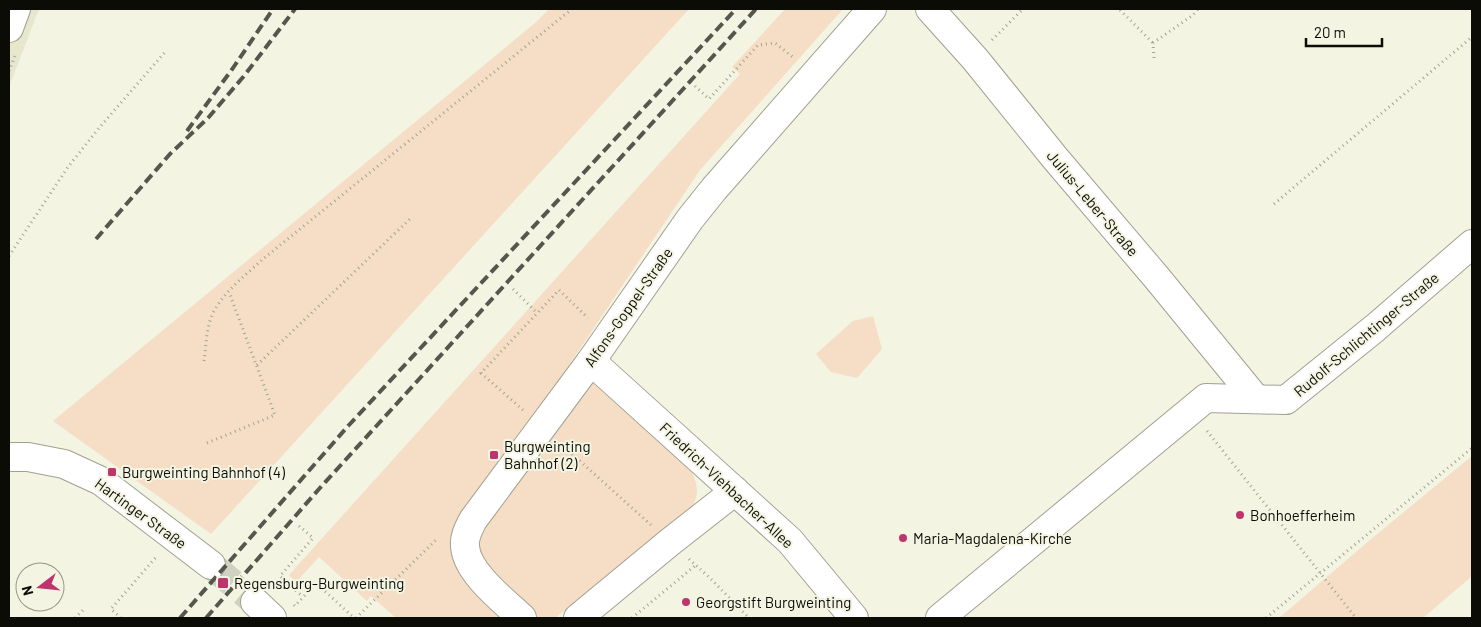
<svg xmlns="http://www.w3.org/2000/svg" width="1481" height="627" font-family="Barlow,sans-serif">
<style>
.built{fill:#e7e7ce}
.green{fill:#f5ddc6}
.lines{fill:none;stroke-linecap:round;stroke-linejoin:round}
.minor-tunnel{stroke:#d0d1c1;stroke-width:28;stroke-dasharray:28 14;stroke-linecap:butt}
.minor-casing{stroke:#a1a191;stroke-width:30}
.path{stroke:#a2a395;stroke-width:3;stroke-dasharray:1 4;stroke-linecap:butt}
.minor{stroke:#fff;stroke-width:28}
.rail{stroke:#56564d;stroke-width:4;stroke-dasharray:10 5;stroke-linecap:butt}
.poi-dot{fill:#be346c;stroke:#f3f4e2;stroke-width:2}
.labels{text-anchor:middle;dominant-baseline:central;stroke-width:4;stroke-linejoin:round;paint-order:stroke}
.street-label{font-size:15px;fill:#0c0c07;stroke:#f3f4e2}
.poi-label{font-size:15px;fill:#0c0c07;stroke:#f3f4e2;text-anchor:start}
</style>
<rect width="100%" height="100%" fill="#f3f4e2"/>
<polygon class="built" points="9,9 39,9 9,87"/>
<g class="green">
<polygon points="549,9 689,9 211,534 53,421 535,23"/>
<path d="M785,9H843L700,170L571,362L691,470C698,486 700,493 691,509L555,618H396L371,596L367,601L319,557L296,582L289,575L740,74L732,67Z"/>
<polygon points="873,316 882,349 857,378 831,372 816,354 853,321"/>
<polygon points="1472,456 1472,576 1423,618 1279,618 1370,540"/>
</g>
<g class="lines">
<polyline class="minor-tunnel" points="211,565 255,602"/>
<g class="minor-casing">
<g id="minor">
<polyline points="930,9 975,59 1055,158 1157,278 1256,399"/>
<polyline points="9,28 16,9"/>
<polyline points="591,361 790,541 854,618"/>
<polyline points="9,457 28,457 64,464 101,481 211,565"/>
<polyline points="255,602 272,618"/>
<path d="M522,618C504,601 466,572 465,546C464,536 469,528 473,520L591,361L690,219L714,189L872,9"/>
<polyline points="578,618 670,542 735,491"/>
<polyline points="940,618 1206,398 1286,400 1375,328 1472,244"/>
</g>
</g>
<g class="path">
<polyline points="1120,10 1153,43"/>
<polyline points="992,40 1023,9"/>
<polyline points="1154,58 1153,43 1193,15 1198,9"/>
<polyline points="9,71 16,53"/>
<polyline points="695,86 709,99 758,45 775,43 794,58"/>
<polyline points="1274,204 1472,37"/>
<polyline points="9,256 68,167 99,128 166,51"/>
<polyline points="513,289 537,313"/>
<path d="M204,361C206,347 206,332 211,318C220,294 245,276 263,259L572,9"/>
<polyline points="257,365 411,218"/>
<polyline points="523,410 481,373 559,290 588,318"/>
<polyline points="1207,431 1356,618"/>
<polyline points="207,443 275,415 229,292"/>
<polyline points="561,444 651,525"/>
<polyline points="299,526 313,538 280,576 303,597"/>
<polyline points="689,559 710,578 749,618"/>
<polyline points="294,605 295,606 316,583 352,616"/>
<polyline points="75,618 85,608"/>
<polyline points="121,618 111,609 157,556"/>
<polyline points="356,618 438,538"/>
<polyline points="632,618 696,565"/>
<polyline points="1266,618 1472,448"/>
</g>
<use href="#minor" class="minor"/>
<g class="rail">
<polyline points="187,131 233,68 273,9"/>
<polyline points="96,239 170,154 208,118 244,76 295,9"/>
<polyline points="180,618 349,425 736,9"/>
<polyline points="206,618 319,489 756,9"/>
</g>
</g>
<g class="poi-dot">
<rect x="489" y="450" width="10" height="10" rx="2.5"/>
<rect x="107" y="467" width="10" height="10" rx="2.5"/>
<circle cx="1240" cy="515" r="5"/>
<circle cx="903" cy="538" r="5"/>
<rect x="217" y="577" width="12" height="12" rx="2.5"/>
<circle cx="686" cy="602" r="5"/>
</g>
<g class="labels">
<g class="street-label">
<text transform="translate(1093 203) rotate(50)">Julius-Leber-Straße</text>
<text transform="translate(628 307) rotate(-55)">Alfons-Goppel-Straße</text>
<text transform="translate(1366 334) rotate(-40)">Rudolf-Schlichtinger-Straße</text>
<text transform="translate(727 485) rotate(43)">Friedrich-Viehbacher-Allee</text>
<text transform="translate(141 513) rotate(36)">Hartinger Straße</text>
</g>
<g class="poi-label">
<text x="504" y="446">Burgweinting<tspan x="504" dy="17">Bahnhof (2)</tspan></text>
<text x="122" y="472">Burgweinting Bahnhof (4)</text>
<text x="1250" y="515">Bonhoefferheim</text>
<text x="913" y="538">Maria-Magdalena-Kirche</text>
<text x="234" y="583">Regensburg-Burgweinting</text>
<text x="696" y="602">Georgstift Burgweinting</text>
</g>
</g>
<rect width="1481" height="627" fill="none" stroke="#0c0c07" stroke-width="20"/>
<g transform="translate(40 587) rotate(254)"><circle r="24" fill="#f3f4e2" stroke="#97978a"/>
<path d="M0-4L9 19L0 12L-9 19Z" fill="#be346c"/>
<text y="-8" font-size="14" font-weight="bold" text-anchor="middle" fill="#0c0c07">N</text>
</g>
<path d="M1306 38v8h76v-8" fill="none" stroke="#0c0c07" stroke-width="2.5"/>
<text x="1314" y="38" font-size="15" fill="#0c0c07" stroke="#f3f4e2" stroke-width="4" paint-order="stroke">20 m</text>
</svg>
